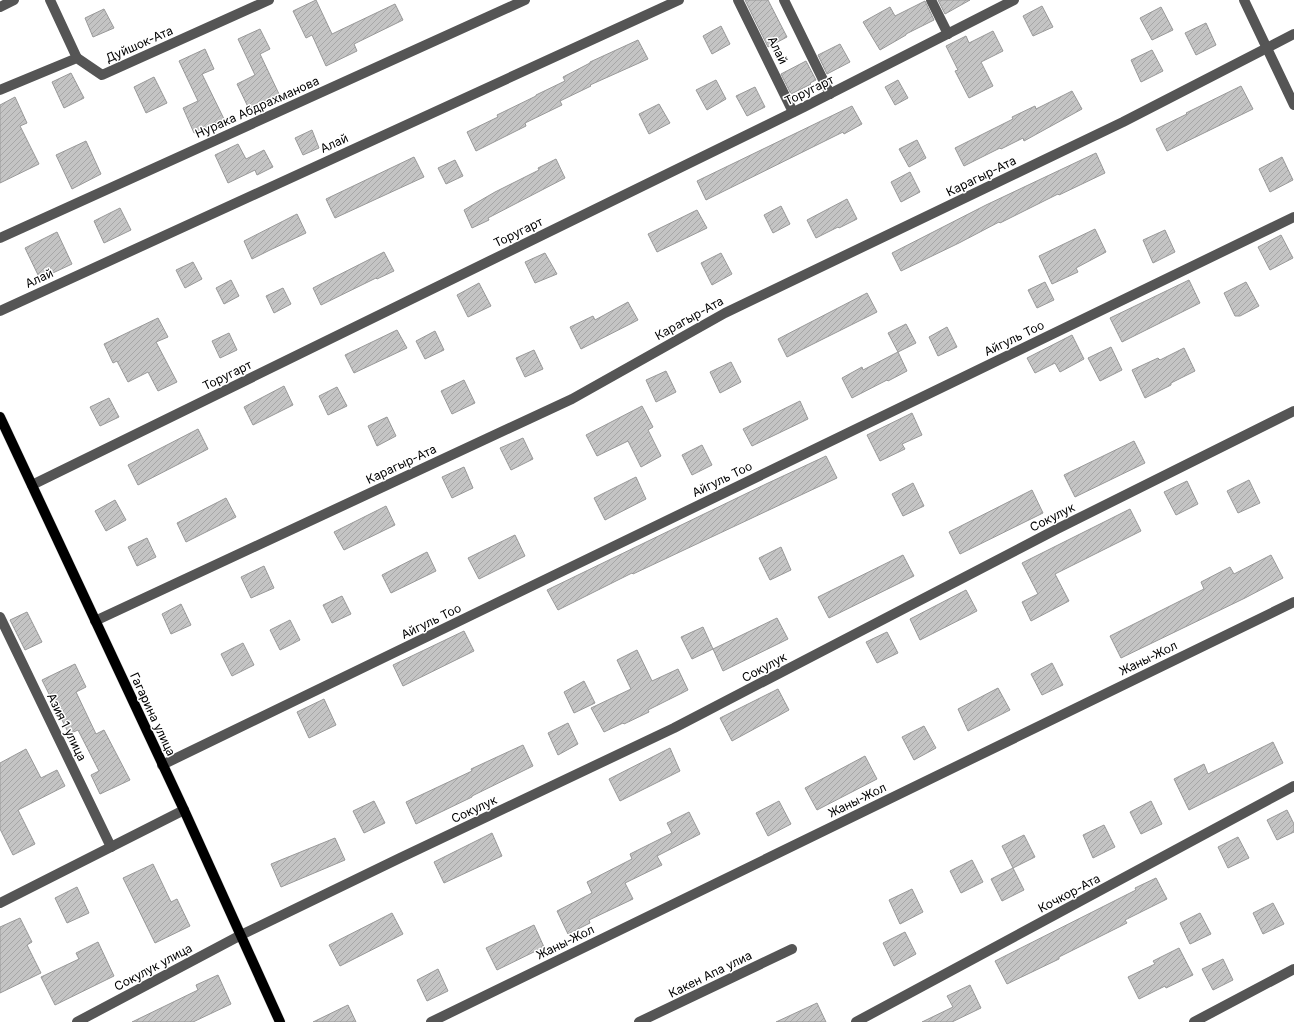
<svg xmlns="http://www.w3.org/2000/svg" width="1294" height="1022" font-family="Inter,sans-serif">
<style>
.building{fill:url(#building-hatch);stroke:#999}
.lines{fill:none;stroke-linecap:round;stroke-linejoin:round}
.major-casing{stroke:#dbdbdb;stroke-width:11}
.minor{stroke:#555;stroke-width:10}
.major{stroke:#000;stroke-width:10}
.labels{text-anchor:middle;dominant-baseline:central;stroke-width:3;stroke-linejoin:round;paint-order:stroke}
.street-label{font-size:12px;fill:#000;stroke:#fff}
</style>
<defs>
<pattern id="building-hatch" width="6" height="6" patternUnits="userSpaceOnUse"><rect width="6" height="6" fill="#c4c4c4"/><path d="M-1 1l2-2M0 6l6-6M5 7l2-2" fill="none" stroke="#a7a7a7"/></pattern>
</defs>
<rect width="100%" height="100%" fill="#fff"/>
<g class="building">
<polygon points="316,0 332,34 395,4 403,20 354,44 357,51 326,66 312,35 306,38 293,11"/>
<polygon points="745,0 768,0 787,37 768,47"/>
<polygon points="938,0 970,0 945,14"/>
<polygon points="925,1 934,20 906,34 906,35 880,50 863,22 890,7 895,16"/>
<polygon points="1042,6 1053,27 1033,36 1023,16"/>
<polygon points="1161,7 1173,30 1152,40 1140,18"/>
<polygon points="104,9 114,28 93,37 85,18"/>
<polygon points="1206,23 1216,45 1196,55 1185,33"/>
<polygon points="721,26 730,44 712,54 703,36"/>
<polygon points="260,29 270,49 260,54 279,94 249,109 237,84 255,75 238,39"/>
<polygon points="993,31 1003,51 981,62 993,86 969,98 955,71 958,70 946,46 966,36 969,43"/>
<polygon points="638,40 648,59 590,85 591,86 560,101 562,105 525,123 526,126 476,151 467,132 498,117 497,115 536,96 536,95 565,81 563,77 590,63 590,62"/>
<polygon points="840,44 850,62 827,74 818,55"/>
<polygon points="205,49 214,69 202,74 224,119 194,133 183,108 198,101 179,61"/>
<polygon points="1152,50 1163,71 1141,82 1131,60"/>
<polygon points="806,61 816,80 810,83 811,84 791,94 781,74"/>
<polygon points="71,73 84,98 64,108 52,82"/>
<polygon points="154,77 167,103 146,113 134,87"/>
<polygon points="716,80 726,99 707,110 696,90"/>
<polygon points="898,80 908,98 895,105 885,87"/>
<polygon points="1241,86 1253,109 1167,151 1156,129 1187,114 1186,113"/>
<polygon points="755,87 765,107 747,116 736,96"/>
<polygon points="1072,91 1082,109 1024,141 1023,138 1001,149 1000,148 964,166 955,148 1013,119 1012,117 1035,106 1036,109"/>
<polygon points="15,97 27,123 20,126 39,164 0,183 0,105"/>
<polygon points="659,104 670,123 649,134 639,114"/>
<polygon points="852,106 862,124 844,134 843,132 706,200 697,181"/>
<polygon points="312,130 319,148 303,155 295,138"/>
<polygon points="917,140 926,158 909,167 899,149"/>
<polygon points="86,141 101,174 72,189 56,155"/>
<polygon points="238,144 246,159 264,150 273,167 257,175 255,170 228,183 215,155"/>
<polygon points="1096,153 1105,173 1059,195 1058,194 1000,223 999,222 959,243 901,271 892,253 986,205"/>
<polygon points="414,157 424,177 335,218 326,199"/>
<polygon points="1282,157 1293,180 1270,192 1259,169"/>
<polygon points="556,159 565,178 488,218 489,220 472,228 464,210 495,192 539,170 538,168"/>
<polygon points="455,160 463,176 446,184 438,168"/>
<polygon points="910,172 920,192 901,202 891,182"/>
<polygon points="847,199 857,219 839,228 838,227 816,238 807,220"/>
<polygon points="781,206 790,224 773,233 764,215"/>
<polygon points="120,208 131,230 104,243 94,221"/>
<polygon points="697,210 707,228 657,252 648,234"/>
<polygon points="297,214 306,233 270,250 252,259 244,241"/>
<polygon points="1095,229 1106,252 1076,268 1078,272 1052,284 1039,256"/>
<polygon points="1165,230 1175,252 1153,263 1143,240"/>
<polygon points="57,232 72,264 40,279 25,248"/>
<polygon points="1281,235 1293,258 1270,270 1258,247"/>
<polygon points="384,252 394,271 377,279 376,278 321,305 313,288"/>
<polygon points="545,253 557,274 535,283 525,262"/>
<polygon points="721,253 732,274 712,285 701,263"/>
<polygon points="193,262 202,279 185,288 176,270"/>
<polygon points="231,280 239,296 224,304 216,288"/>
<polygon points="1189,280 1200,303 1122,342 1110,318"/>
<polygon points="1045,282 1054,300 1037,308 1028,290"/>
<polygon points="1246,282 1259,306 1240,316 1235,316 1224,293"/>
<polygon points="479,283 491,306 468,317 457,295"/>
<polygon points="283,288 291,304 274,313 266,296"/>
<polygon points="867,293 877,312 787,357 778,339"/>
<polygon points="628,302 638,320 581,349 570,327 593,316 595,320"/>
<polygon points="158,318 168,337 156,342 177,382 158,391 148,372 128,382 117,361 113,363 104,344"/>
<polygon points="906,324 916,343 898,352 888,333"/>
<polygon points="947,327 957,347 938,356 929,337"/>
<polygon points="397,330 407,348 354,373 345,355"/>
<polygon points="435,331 444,350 425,359 416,341"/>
<polygon points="229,333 237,350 220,358 212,341"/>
<polygon points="1072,335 1084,359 1060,372 1055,363 1035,373 1027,358"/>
<polygon points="1111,347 1122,370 1100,381 1088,358"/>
<polygon points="1184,348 1195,371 1171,383 1171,385 1145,398 1132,370 1158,358 1160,360"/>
<polygon points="534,350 543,369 525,377 516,358"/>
<polygon points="898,352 907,371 888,381 887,380 852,398 842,378 862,367 863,370"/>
<polygon points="731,362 741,382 720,393 710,372"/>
<polygon points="666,371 676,392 656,402 646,380"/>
<polygon points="464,380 475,403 452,414 441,391"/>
<polygon points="284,386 293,405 253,425 244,407"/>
<polygon points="337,387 347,406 328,415 319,396"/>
<polygon points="109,398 119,417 100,426 90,407"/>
<polygon points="800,401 808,419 752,446 743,429"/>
<polygon points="642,406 653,427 648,430 661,456 641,467 628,441 597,456 586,435"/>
<polygon points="912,413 922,435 902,444 905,449 880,461 867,435"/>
<polygon points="387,417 396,436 377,446 368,426"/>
<polygon points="198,429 208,449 138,485 128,465"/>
<polygon points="523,438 533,459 511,470 500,448"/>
<polygon points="1134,441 1145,463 1075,497 1064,475"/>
<polygon points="702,445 712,465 692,475 682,455"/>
<polygon points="826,456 837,478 633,574 632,573 558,610 547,590 766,484"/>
<polygon points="464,467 473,488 452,498 442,477"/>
<polygon points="636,477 646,499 605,520 594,498"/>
<polygon points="1249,480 1260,503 1238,513 1227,491"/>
<polygon points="1187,481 1198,504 1176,515 1164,492"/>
<polygon points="913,483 924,506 903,516 892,494"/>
<polygon points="1032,490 1043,513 960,554 949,532"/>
<polygon points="226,498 236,517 186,542 177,523"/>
<polygon points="115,500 126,520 106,531 95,511"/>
<polygon points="386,506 395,525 344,550 334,532"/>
<polygon points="1130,509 1141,531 1055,574 1069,601 1031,621 1022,602 1038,594 1022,563"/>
<polygon points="515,535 525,556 479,579 468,558"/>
<polygon points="147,538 156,557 137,566 128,547"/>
<polygon points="781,547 791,570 770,580 759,558"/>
<polygon points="427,552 436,571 391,593 382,575"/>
<polygon points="903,555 914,576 829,618 818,597"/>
<polygon points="1271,555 1283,578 1245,598 1121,658 1110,636 1204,589 1201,582 1230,567 1234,574"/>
<polygon points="264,566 274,588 251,598 241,577"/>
<polygon points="966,590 977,611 920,640 910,619"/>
<polygon points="342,596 351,614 332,623 323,605"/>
<polygon points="181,604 191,625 171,634 162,614"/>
<polygon points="27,612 42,642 25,650 10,620"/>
<polygon points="777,618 788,639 723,671 713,649 692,659 681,637 703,627 713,649"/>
<polygon points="290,620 300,640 280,650 270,630"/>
<polygon points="464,631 474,651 403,686 393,665"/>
<polygon points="887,632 898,653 877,663 866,642"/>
<polygon points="243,643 254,665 232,676 221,654"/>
<polygon points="637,650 652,681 678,669 688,690 648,710 649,712 624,724 623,723 604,732 591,708 631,689 617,660"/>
<polygon points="1052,663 1063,685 1042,695 1031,674"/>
<polygon points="75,664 86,687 76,692 96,734 104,730 130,780 100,794 91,775 99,771 78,730 69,734 42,680"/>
<polygon points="584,681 595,703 574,713 564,692"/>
<polygon points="998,688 1010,710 968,731 958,709"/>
<polygon points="778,689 789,710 732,741 720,718"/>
<polygon points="324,699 336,725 309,738 297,712"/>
<polygon points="568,723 578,744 558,755 548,733"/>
<polygon points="924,726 936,748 914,760 902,737"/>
<polygon points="1273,742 1283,763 1189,810 1174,779 1204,764 1208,774"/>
<polygon points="523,745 533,766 472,796 472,797 416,824 406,802 472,771 471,769"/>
<polygon points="670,748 680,771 620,801 609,779"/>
<polygon points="26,749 41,778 57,770 65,786 18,810 35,844 13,855 0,829 0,763"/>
<polygon points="865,756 877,779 817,810 805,788"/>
<polygon points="374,801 385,823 364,833 353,811"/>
<polygon points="779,801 791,824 768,836 756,813"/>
<polygon points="1151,801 1162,824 1141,834 1130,812"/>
<polygon points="1287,810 1294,824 1294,832 1277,840 1267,820"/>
<polygon points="689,812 700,834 657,856 662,865 625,883 633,899 589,920 590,923 568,934 557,911 592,893 587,882 632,859 630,854 672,833 667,823"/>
<polygon points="1104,825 1115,847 1093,858 1083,835"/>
<polygon points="492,833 502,856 444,883 434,862"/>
<polygon points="1024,835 1035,857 1013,868 1002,846"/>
<polygon points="1238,837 1249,858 1228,868 1218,847"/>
<polygon points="335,838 345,860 281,887 271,864"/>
<polygon points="972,860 983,882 961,893 950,871"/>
<polygon points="153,864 171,902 177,899 190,926 155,943 123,878"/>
<polygon points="1013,868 1024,890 1002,901 991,879"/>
<polygon points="1156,878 1167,899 1125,920 1127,923 1059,957 1059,959 1007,984 995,961 1136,890 1135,888"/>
<polygon points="77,887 89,913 67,923 55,898"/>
<polygon points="912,889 923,912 900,924 889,900"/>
<polygon points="1273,903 1284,924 1263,934 1253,913"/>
<polygon points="392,913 403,934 340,966 329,945"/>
<polygon points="1200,913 1211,934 1190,944 1180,923"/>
<polygon points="20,918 32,942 27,945 41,973 0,993 0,927"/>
<polygon points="534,925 544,947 497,970 486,948"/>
<polygon points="905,932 916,954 894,966 883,943"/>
<polygon points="98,942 114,976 55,1005 41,977 79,959 76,953"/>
<polygon points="1179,948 1193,975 1166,988 1165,986 1139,999 1128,977 1155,964 1153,961"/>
<polygon points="1223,959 1233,980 1213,990 1202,969"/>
<polygon points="438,969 448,991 427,1001 417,980"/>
<polygon points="218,975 231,1004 193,1022 132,1022 198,990 196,985"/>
<polygon points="970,985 981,1008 952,1022 922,1022 953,1007 947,996"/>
<polygon points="817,1003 826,1022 776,1022"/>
<polygon points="348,1005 356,1022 313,1022"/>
</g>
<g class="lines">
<g class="major-casing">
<polyline id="major" points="0,417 184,810 280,1022"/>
</g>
<g class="minor">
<polyline points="50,0 77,58"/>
<polyline points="738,0 793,112"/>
<polyline points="784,0 830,94"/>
<polyline points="931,0 948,34"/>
<polyline points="1244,0 1294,105"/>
<polyline points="0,7 14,0"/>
<polyline points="0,90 77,58 102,75 269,0"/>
<polyline points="0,238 525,0"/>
<polyline points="0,311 679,0"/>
<polyline points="32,485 804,107 1014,0"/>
<polyline points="0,617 111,847"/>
<polyline points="95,621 572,399 725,313 1123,122 1294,34"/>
<polyline points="162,765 1294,217"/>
<polyline points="0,903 184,810"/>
<polyline points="77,1022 241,935 400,858 674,728 1057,529 1294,411"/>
<polyline points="431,1022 1294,602"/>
<polyline points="639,1022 792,949"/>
<polyline points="856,1022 1294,786"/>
<polyline points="1194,1022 1294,969"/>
</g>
<use href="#major" class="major"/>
</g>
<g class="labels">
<g class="street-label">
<text transform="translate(139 44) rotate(-24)">Дуйшок-Ата</text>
<text transform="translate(778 50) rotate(64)">Алай</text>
<text transform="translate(809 90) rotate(-26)">Торугарт</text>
<text transform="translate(257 107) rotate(-24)">Нурака Абдрахманова</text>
<text transform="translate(334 143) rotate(-25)">Алай</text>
<text transform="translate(981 176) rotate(-26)">Карагыр-Ата</text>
<text transform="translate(518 232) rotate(-26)">Торугарт</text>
<text transform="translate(39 278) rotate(-25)">Алай</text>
<text transform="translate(689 318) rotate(-29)">Карагыр-Ата</text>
<text transform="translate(1014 338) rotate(-26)">Айгуль Тоо</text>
<text transform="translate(227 375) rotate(-26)">Торугарт</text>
<text transform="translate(401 464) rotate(-25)">Карагыр-Ата</text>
<text transform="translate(722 479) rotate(-26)">Айгуль Тоо</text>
<text transform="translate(1052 517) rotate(-27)">Сокулук</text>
<text transform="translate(431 621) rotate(-26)">Айгуль Тоо</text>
<text transform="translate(1148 658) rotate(-26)">Жаны-Жол</text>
<text transform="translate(764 667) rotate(-28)">Сокулук</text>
<text transform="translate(153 714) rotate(65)">Гагарина улица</text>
<text transform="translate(67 727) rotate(64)">Азия 1 улица</text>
<text transform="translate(857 800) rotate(-26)">Жаны-Жол</text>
<text transform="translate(474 809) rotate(-25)">Сокулук</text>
<text transform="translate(1069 893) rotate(-28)">Кочкор-Ата</text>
<text transform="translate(565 942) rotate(-26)">Жаны-Жол</text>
<text transform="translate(153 967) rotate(-28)">Сокулук улица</text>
<text transform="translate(710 974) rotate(-26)">Какен Апа улиа</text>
</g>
</g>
</svg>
